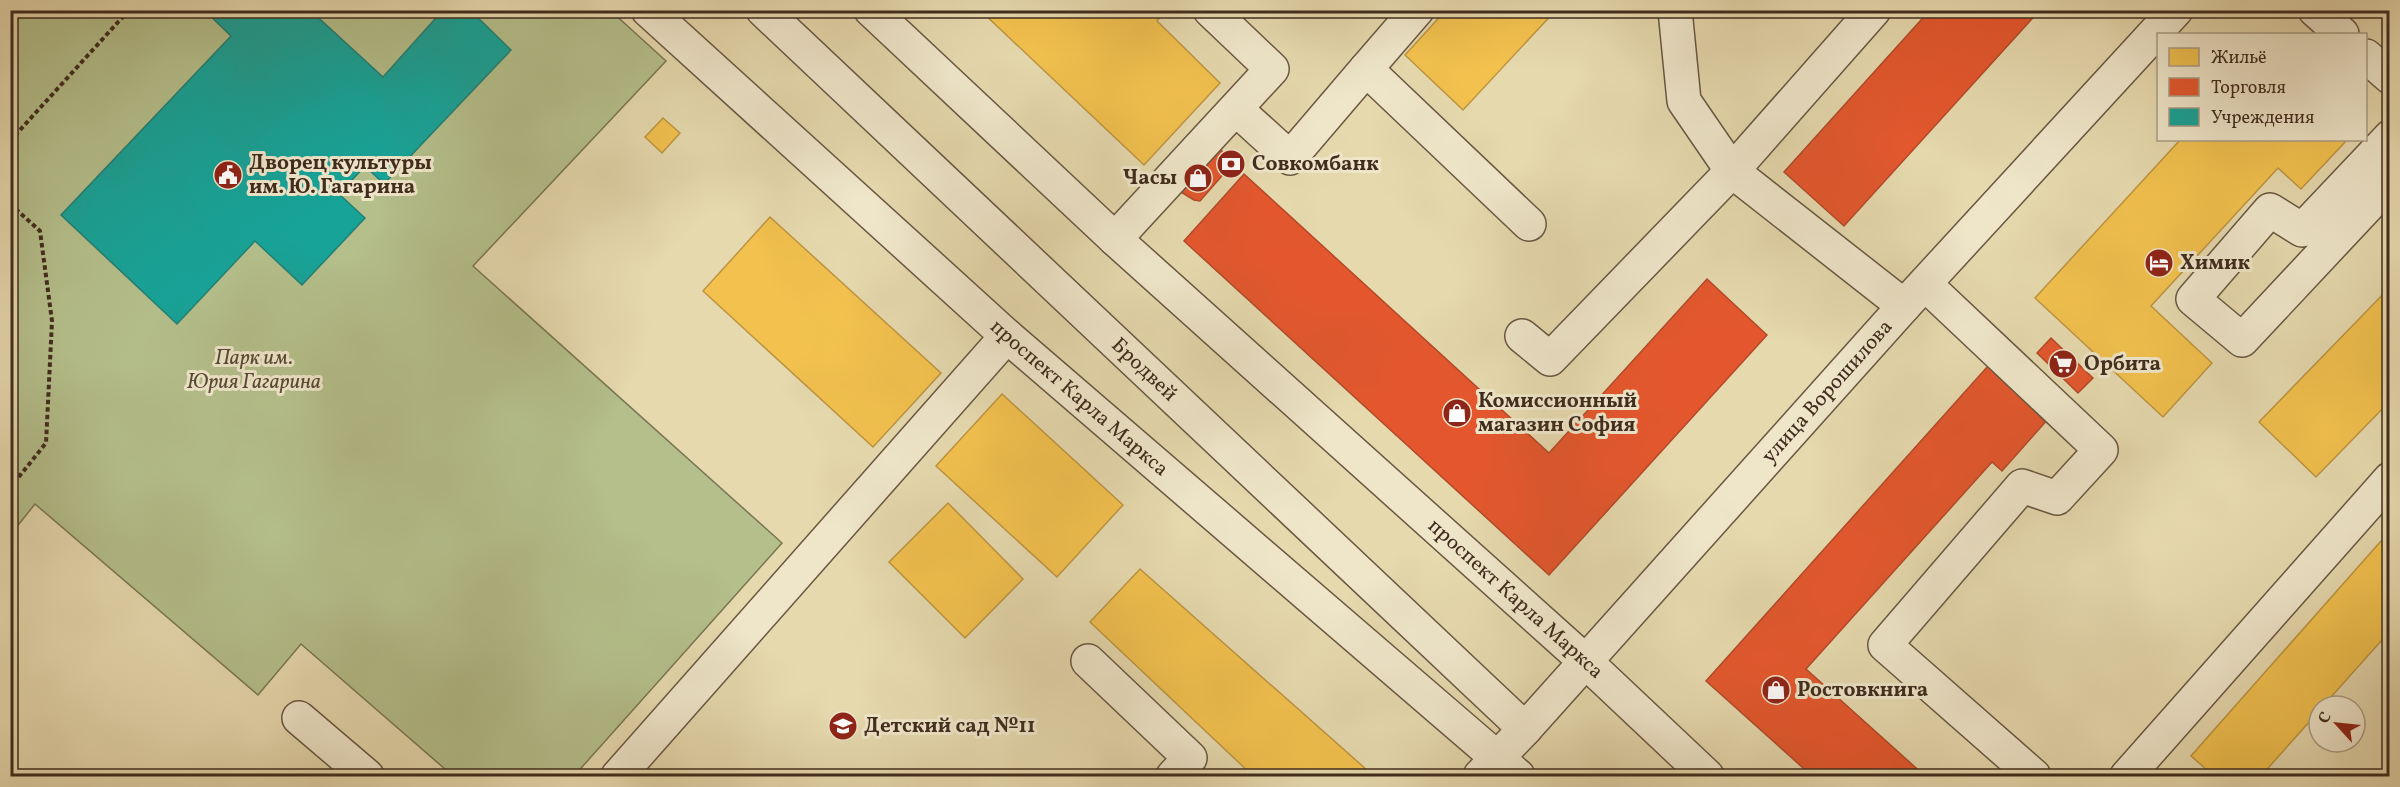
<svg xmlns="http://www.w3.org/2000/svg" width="2400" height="787" font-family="Vollkorn,serif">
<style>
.green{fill:#b4bf8b;stroke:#7a7654;stroke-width:1.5}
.homes{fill:#f2c14e;stroke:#bd9440;stroke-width:1.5}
.shops{fill:#e4572e;stroke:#b34a29;stroke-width:1.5}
.public{fill:#17a398;stroke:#237f73;stroke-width:1.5}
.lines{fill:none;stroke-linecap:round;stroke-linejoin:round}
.minor-casing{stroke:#6a5742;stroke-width:36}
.path{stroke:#402c1e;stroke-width:4;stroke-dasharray:4.5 3;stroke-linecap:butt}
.minor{stroke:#efe6ca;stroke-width:33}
.labels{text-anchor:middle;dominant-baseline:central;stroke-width:6;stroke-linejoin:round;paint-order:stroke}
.poi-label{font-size:21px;font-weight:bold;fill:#402c1e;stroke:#efe6ca;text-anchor:start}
.park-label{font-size:21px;font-style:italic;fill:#574934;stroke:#efe6ca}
.street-label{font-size:21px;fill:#402c1e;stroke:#efe6ca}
</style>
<rect width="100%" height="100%" fill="#e6d9ae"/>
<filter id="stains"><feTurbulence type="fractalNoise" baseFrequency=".00333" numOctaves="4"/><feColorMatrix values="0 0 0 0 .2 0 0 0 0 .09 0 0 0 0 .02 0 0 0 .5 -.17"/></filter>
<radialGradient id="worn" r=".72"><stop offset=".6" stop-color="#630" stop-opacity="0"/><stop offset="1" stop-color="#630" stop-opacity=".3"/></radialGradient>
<polygon class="green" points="11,11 611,11 666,61 473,266 782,543 574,776 453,776 301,644 258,695 35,504 11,534"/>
<g class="homes">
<polygon points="980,10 1166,10 1157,21 1220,83 1144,165"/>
<polygon points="1446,10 1556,10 1463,110 1405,55"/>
<polygon points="663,118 680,133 662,153 645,137"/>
<polygon points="2180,140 2347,140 2301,189 2278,168 2151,306 2212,363 2163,417 2035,298"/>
<polygon points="770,217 941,373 873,447 703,291"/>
<polygon points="2390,287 2390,401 2316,477 2259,422"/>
<polygon points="1002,394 1123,505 1057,577 936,466"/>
<polygon points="948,503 1023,579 965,638 889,562"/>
<polygon points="2381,541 2390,548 2390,631 2323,706 2319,706 2319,711 2261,776 2214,776 2191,756"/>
<polygon points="1140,569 1367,770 1361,776 1250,776 1252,775 1090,622"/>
</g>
<g class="shops">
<polygon points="1930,10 2040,10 1844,226 1784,172"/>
<polygon points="1212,142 1234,162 1200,201 1194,200 1181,192 1183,190 1179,187"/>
<polygon points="1244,174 1549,453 1707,279 1767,335 1549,575 1184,241"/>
<polygon points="2051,338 2093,378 2078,393 2037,353"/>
<polygon points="1988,366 2048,419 2002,471 1992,462 1806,669 1925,776 1812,776 1706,681"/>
</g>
<polygon class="public" points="204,10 310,10 383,77 443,10 470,10 511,50 384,184 365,166 339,194 365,218 302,285 255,241 177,324 61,215 231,36"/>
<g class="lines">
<g class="minor-casing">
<g id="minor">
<path id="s1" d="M648,10L1007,336L1518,776"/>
<path id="s2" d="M763,10L1525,729"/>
<path id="s3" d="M871,10L1115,239L1585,661L1707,776"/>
<polyline points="1874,10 1732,171 1904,306"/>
<polyline points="2315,10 2342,34"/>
<polyline points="2366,56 2390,77"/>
<polyline points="1366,69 1417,10"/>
<polyline points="1236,109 1290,158 1366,69 1529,224"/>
<polyline points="2390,137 2302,230 2270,210 2193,299 2242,340 2390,182"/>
<polyline points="1115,239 1272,69 1210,10"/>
<polyline points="1925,284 2101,450 2057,498 2022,486 1885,645 2034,776"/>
<polyline points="1522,336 1550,359 1732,171 1684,101 1675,10"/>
<polyline points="1088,661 1190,758 1173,776"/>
<polyline points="299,718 367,776"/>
<polyline points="618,776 1007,336"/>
<path id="s4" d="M1480,776L1525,729L1904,306L2176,10"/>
<polyline points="2127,776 2390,479"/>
</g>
</g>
<g class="path">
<polyline points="10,141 129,10"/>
<polyline points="10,204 40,231 52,321 46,443 10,488"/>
</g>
<use href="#minor" class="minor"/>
</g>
<defs>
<g id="bank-disc" transform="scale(1.5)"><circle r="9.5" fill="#8f2418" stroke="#efe6ca"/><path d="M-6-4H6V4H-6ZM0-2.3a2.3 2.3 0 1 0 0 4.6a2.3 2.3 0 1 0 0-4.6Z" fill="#fff"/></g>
<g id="civic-disc" transform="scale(1.5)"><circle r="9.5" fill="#8f2418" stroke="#efe6ca"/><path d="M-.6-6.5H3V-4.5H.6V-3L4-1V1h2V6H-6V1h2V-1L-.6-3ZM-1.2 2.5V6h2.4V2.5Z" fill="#fff"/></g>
<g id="shop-disc" transform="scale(1.5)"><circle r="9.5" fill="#8f2418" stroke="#efe6ca"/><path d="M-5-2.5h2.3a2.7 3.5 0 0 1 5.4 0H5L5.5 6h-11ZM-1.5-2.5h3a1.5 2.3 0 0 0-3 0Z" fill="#fff"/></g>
<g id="hotel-disc" transform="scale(1.5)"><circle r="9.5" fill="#8f2418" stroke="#efe6ca"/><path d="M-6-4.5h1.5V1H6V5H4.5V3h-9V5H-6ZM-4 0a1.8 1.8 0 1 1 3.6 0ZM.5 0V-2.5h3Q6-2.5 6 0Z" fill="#fff"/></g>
<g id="supermarket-disc" transform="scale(1.5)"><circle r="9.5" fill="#8f2418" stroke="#efe6ca"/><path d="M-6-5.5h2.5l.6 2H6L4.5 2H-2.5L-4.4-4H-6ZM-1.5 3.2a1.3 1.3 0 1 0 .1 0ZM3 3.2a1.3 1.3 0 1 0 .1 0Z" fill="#fff"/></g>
<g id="school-disc" transform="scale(1.5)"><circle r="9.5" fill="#8f2418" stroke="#efe6ca"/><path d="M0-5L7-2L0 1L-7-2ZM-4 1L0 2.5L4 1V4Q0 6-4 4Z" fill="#fff"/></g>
</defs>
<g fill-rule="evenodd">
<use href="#bank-disc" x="1231" y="164"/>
<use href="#civic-disc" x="228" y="175"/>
<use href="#shop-disc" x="1198" y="178"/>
<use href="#hotel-disc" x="2159" y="263"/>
<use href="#supermarket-disc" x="2063" y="364"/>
<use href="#shop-disc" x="1457" y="413"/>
<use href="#shop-disc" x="1776" y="690"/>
<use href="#school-disc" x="843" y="726"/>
</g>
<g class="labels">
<g class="poi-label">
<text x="249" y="163">Дворец культуры<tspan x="249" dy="24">им. Ю. Гагарина</tspan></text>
<text x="1252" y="164">Совкомбанк</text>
<text x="1177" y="178" text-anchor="end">Часы</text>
<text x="2180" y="263">Химик</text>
<text x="2084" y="364">Орбита</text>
<text x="1478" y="401">Комиссионный<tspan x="1478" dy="24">магазин София</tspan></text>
<text x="1797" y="690">Ростовкнига</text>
<text x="864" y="726">Детский сад №11</text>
</g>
<g class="park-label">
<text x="254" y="358">Парк им.<tspan x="254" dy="24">Юрия Гагарина</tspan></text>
</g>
<g class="street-label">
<text stroke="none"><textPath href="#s2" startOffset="524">Бродвей</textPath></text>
<text stroke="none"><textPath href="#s4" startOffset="518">улица Ворошилова</textPath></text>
<text stroke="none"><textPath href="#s1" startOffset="580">проспект Карла Маркса</textPath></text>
<text stroke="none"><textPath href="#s3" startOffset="873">проспект Карла Маркса</textPath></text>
</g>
</g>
<rect width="2400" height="787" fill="none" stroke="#e6d9ae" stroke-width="36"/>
<rect x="12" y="12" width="2376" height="763" fill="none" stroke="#402c1e" stroke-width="3"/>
<rect x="18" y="18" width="2364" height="751" fill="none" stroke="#402c1e" stroke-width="1.5"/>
<rect x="2157" y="33" width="210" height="108" fill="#efe6ca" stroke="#a99c85" stroke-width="1.5"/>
<rect x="2169" y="48" width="30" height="18" fill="#f2c14e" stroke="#a99c85" stroke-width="1.5"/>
<text x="2211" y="63" font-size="18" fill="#402c1e">Жильё</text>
<rect x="2169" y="78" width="30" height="18" fill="#e4572e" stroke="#a99c85" stroke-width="1.5"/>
<text x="2211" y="93" font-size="18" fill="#402c1e">Торговля</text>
<rect x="2169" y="108" width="30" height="18" fill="#17a398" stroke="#a99c85" stroke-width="1.5"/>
<text x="2211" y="123" font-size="18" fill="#402c1e">Учреждения</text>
<g transform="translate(2337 724) rotate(297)"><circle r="28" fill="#efe6ca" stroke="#a99c85" stroke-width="1.5"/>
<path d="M0-4.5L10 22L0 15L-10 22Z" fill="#8f2418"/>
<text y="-9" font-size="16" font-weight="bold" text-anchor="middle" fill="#402c1e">С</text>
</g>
<rect width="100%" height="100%" filter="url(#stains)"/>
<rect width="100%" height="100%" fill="url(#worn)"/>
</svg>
